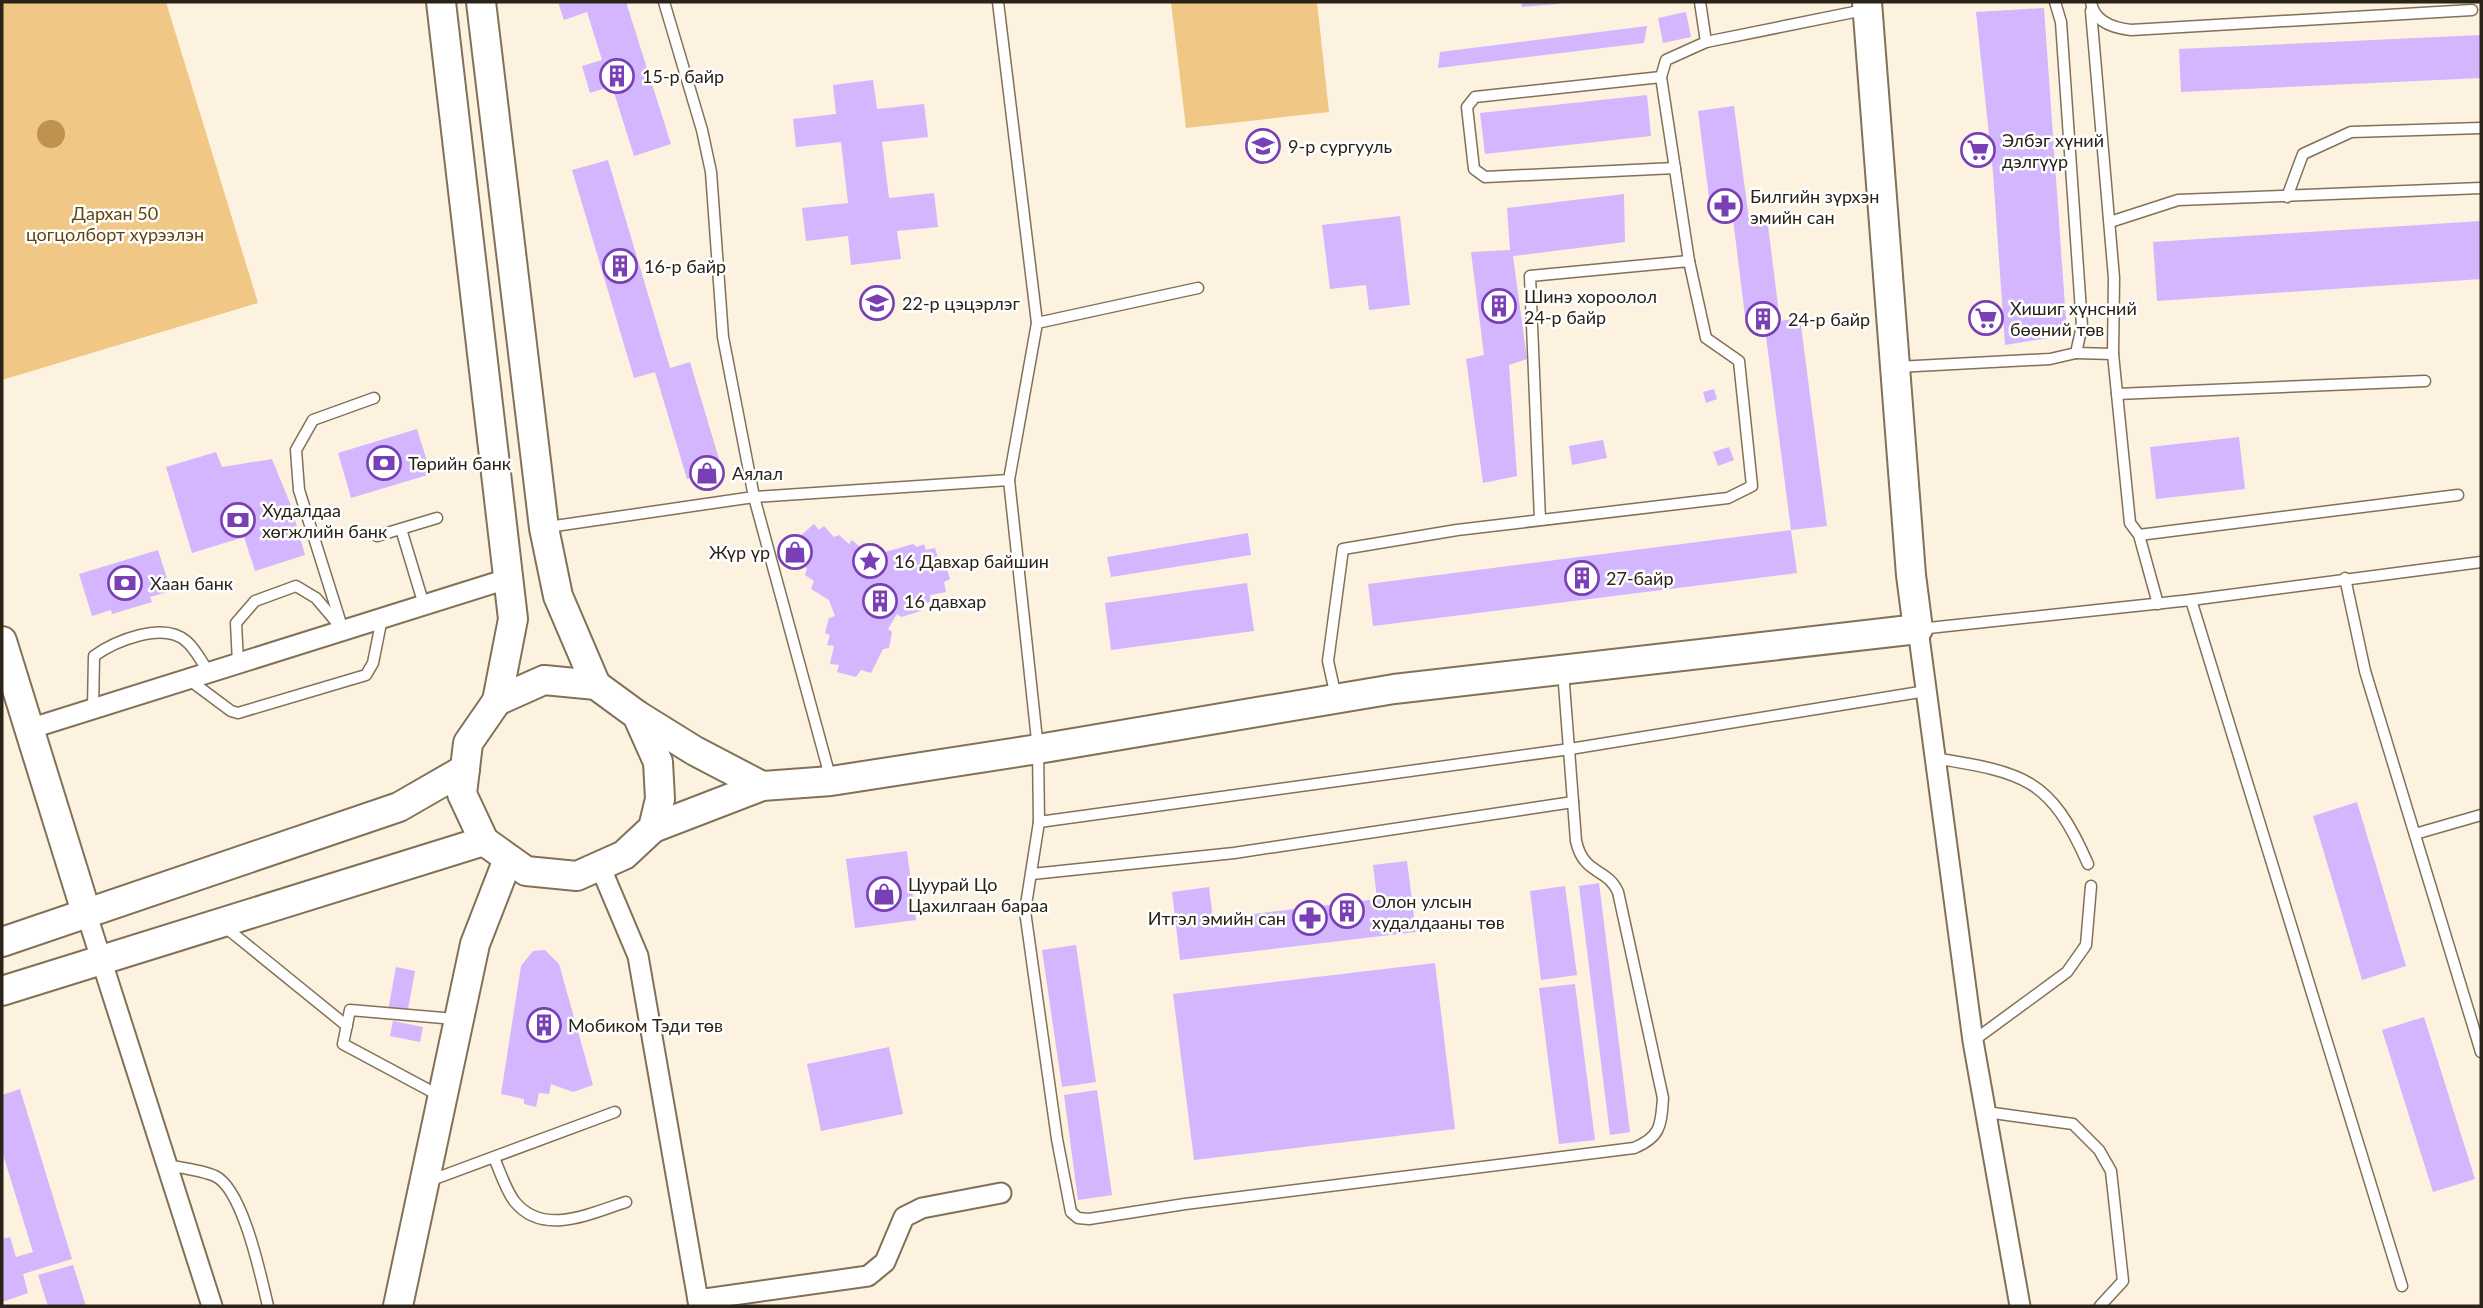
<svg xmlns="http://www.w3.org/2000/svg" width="2483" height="1308" font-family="Lato,sans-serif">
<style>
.green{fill:#f0c785}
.water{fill:#bd934d}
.building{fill:#d3b6fd}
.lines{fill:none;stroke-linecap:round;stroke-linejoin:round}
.lane-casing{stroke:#827157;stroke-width:13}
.street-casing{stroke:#827157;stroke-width:23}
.secondary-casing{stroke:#827157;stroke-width:32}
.lane{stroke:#fff;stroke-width:10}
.street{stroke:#fff;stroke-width:19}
.secondary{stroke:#fff;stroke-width:28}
.labels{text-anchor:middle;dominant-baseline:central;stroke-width:5;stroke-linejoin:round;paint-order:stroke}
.poi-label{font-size:18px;fill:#2a2318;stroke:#fff;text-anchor:start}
.park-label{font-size:18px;fill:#62450d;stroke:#fff}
</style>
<rect width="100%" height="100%" fill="#fdf1df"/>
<g class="green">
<polygon points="2,2 166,2 258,303 2,380"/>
<polygon points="1171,2 1317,2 1329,112 1186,128"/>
</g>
<circle class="water" cx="51" cy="134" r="14"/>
<g class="building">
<polygon points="558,2 626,2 671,144 634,156 612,86 590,93 582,66 602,60 587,12 564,20"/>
<polygon points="1521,2 1559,2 1559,4 1522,7"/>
<polygon points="2044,8 2067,335 2005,345 1993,173 1976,12"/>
<polygon points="1686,12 1691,37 1663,43 1658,18"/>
<polygon points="1647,26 1644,43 1438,68 1440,52"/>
<polygon points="2481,35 2481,78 2181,92 2179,49"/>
<polygon points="873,80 877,109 924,104 928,137 882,142 889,198 934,193 938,227 897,231 901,259 851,265 848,236 806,241 802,208 848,203 841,142 796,147 793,119 836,114 833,85"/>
<polygon points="1647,95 1651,136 1485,154 1480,113"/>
<polygon points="1734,106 1749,220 1767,218 1780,321 1800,318 1827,526 1791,530 1764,321 1746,324 1733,219 1712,221 1698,111"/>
<polygon points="608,160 670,368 690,362 722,469 687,479 655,372 634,378 572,170"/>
<polygon points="1624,194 1625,242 1513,256 1527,359 1509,365 1517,476 1483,483 1466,359 1484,355 1471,252 1510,250 1507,208"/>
<polygon points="1400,216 1410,305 1369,310 1366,285 1330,289 1322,225"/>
<polygon points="2481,221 2481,279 2157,301 2153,242"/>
<polygon points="1714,389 1717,399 1706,403 1703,392"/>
<polygon points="417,429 431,474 351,498 338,453"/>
<polygon points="2239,437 2245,489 2156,499 2150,447"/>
<polygon points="1603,440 1607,458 1572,465 1569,446"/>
<polygon points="1729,447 1734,460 1718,466 1713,452"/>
<polygon points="216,452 222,467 272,459 290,503 305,555 255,571 244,537 192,553 166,467"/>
<polygon points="814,524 819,530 824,526 834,537 839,535 849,544 852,540 867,553 865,559 880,561 882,553 913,544 917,547 924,544 926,550 935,548 938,558 944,558 950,579 944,582 946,592 930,595 931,601 920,606 921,611 901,617 897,614 888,629 892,632 889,648 883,649 871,673 861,670 856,677 837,672 839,665 830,664 834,646 827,645 830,635 825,633 829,618 835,616 829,600 811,589 814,581 805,575 807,569 797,556 802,551 799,545 804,542 800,536"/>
<polygon points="1791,530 1797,573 1373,626 1368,584"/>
<polygon points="1248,533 1251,555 1111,577 1107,557"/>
<polygon points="158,550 171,591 150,597 152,602 112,614 111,610 92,616 79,574"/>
<polygon points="1247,583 1254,631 1111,650 1105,603"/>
<polygon points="2357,802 2406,966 2362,980 2313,816"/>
<polygon points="907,851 916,920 855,928 846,859"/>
<polygon points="1407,861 1416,932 1180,960 1172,892 1209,887 1213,919 1377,899 1373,865"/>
<polygon points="1599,883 1630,1132 1610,1135 1579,886"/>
<polygon points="1565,886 1577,975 1541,980 1530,891"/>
<polygon points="1076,945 1096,1082 1062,1087 1042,950"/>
<polygon points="545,950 559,964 593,1085 573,1092 551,1084 549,1094 539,1093 536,1107 524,1104 524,1099 501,1094 521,966 533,951"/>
<polygon points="1435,963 1455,1129 1194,1160 1173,994"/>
<polygon points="396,967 415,971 407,1015 388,1011"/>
<polygon points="1575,984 1595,1140 1559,1144 1539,988"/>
<polygon points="2424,1017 2475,1179 2433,1192 2382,1030"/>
<polygon points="393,1021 423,1027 420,1042 390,1036"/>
<polygon points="889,1047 903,1114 821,1131 807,1064"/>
<polygon points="20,1089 72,1259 23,1274 28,1293 2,1302 2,1239 10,1237 16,1257 33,1252 2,1151 2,1095"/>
<polygon points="1097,1090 1112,1195 1078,1200 1064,1095"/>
<polygon points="73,1265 86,1306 48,1306 38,1275"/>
</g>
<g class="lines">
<g class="lane-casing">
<g id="lane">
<polyline points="664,2 702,130 711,172 723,337 754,497 831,780"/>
<polyline points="998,2 1037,323"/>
<polyline points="1700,2 1706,42"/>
<path d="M2091,2C2094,22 2113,28 2131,30L2472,10"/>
<polyline points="1661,77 1475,97 1467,107 1474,169 1485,177 1675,168"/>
<polyline points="2287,197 2303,154 2351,132 2481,128"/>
<polyline points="2110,222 2178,200 2481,188"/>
<polyline points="1689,261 1661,77 1666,60 1706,42 1864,10"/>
<path d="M1198,288L1037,323L1009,480L1038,749L1039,822L1025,911L1057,1139L1071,1212L1078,1218L1089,1219L1185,1204L1634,1148C1661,1137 1661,1125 1663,1098L1618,892C1607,867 1584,876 1576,841L1563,671"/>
<polyline points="2076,353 2113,354 2114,278 2091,11"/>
<polyline points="2113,354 2130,523 2139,535 2158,604"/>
<polyline points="1897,367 2050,359 2076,353 2082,326 2061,22 2055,2"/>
<polyline points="2117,394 2425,381"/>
<polyline points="548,527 754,497 1009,480"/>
<polyline points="401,529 424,605"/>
<polyline points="2139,535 2458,495"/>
<polyline points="377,536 437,518"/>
<polyline points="2345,578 2365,671 2481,1052"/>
<polyline points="2191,600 2402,1286"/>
<polyline points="1919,629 2191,600 2481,562"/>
<polyline points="343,630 299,490 296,450 313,420 374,398"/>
<polyline points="238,663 236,623 255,601 296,586 316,598 338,624"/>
<polyline points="188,679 231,711 238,713 366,675 373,663 382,618"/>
<polyline points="1336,697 1328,661 1343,549 1457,530 1728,498 1752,486 1739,361 1706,338 1689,261 1530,276 1540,520"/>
<path d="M93,709L94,656C115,641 163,621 186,641C195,648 202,663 209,672"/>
<path d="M1935,758C2024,773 2050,777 2088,864"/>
<polyline points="1039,822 1570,749 1926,691"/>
<polyline points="2415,834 2481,815"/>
<polyline points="1032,874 1234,853 1573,802"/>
<polyline points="225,927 347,1026"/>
<polyline points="1973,1041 2067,972 2086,945 2091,886"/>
<polyline points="440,1096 343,1044 350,1010 455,1019"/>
<polyline points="1986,1112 2073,1124 2099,1150 2111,1171 2123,1281 2100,1306"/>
<path d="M494,1158C500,1171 506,1191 515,1202C544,1237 591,1213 626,1202"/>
<path d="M166,1165C182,1168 201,1170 215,1176C243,1189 261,1277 268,1306"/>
<polyline points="429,1181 615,1112"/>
</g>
</g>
<g class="street-casing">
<g id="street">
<polyline points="1918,629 1973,1041 2020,1306"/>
<polyline points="29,729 507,579"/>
<polyline points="600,866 638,956 699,1306"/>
<polyline points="86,912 212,1306"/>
<polyline points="698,1300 868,1276 885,1262 904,1217 922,1208 1001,1193"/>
</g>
</g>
<g class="secondary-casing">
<g id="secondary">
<polyline points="441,2 513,619 497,701"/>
<polyline points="481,2 544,528 558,596 596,685"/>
<polyline points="2,641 86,912"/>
<polygon points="544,680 596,685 637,715 658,762 660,799 653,828 624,855 577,876 526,871 484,841 462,794 468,743 497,701"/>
<polyline points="637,715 695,751 762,786"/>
<polyline points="653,828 762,786 831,781 1038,749 1394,689 1918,629 1911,575 1867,2"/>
<polyline points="2,942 399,807 465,769"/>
<polyline points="2,991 484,841"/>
<polyline points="398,1306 475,944 508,859"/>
</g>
</g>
<use href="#lane" class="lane"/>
<use href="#street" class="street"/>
<use href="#secondary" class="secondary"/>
</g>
<defs>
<g id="building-ring" transform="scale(1.75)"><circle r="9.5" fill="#fff" stroke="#7940b6" stroke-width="1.5"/><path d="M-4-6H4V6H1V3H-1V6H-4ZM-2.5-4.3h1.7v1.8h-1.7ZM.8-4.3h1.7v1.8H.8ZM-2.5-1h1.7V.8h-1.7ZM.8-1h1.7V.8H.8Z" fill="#7940b6"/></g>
<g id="school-ring" transform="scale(1.75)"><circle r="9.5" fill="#fff" stroke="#7940b6" stroke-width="1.5"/><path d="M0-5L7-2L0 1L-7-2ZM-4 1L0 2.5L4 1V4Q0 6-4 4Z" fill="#7940b6"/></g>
<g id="supermarket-ring" transform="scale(1.75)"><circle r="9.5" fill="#fff" stroke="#7940b6" stroke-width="1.5"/><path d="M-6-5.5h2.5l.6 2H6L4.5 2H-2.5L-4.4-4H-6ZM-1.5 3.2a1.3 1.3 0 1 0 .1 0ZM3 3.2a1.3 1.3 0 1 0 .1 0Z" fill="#7940b6"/></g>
<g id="pharmacy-ring" transform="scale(1.75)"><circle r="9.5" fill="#fff" stroke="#7940b6" stroke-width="1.5"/><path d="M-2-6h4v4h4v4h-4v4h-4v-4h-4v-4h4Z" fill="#7940b6"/></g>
<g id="bank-ring" transform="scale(1.75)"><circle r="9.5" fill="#fff" stroke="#7940b6" stroke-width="1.5"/><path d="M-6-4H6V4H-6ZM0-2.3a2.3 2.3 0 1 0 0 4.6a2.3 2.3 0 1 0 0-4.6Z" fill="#7940b6"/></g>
<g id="shop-ring" transform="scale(1.75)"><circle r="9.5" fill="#fff" stroke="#7940b6" stroke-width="1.5"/><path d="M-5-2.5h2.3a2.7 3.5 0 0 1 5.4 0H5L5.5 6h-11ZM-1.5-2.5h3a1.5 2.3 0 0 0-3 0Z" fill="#7940b6"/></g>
<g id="sight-ring" transform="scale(1.75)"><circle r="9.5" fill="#fff" stroke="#7940b6" stroke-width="1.5"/><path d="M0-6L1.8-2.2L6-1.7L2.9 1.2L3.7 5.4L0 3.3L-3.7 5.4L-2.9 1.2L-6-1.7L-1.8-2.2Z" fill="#7940b6"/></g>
</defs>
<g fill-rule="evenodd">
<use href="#building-ring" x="617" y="76"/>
<use href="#school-ring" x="1263" y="146"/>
<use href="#supermarket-ring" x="1978" y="150"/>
<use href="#pharmacy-ring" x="1725" y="206"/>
<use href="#building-ring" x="620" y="266"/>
<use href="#school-ring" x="877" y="303"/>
<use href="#building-ring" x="1499" y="306"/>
<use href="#supermarket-ring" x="1986" y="318"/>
<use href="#building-ring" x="1763" y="319"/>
<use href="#bank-ring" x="384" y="463"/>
<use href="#shop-ring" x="707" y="473"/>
<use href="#bank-ring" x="238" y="520"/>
<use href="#shop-ring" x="795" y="552"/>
<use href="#sight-ring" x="870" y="561"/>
<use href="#building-ring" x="1582" y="578"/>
<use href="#bank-ring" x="125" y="583"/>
<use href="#building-ring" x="880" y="601"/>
<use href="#shop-ring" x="884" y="894"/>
<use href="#building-ring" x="1347" y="911"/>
<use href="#pharmacy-ring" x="1310" y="918"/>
<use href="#building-ring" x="544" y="1025"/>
</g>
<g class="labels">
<g class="poi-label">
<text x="642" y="76">15-р байр</text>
<text x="2002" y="140">Элбэг хүний<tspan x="2002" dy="21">дэлгүүр</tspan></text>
<text x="1288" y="146">9-р сургууль</text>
<text x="1750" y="196">Билгийн зүрхэн<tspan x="1750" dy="21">эмийн сан</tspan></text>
<text x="644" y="266">16-р байр</text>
<text x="1524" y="296">Шинэ хороолол<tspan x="1524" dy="21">24-р байр</tspan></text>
<text x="902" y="303">22-р цэцэрлэг</text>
<text x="2010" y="308">Хишиг хүнсний<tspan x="2010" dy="21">бөөний төв</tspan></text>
<text x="1788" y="319">24-р байр</text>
<text x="408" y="463">Төрийн банк</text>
<text x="732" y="473">Аялал</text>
<text x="262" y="510">Худалдаа<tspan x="262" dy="21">хөгжлийн банк</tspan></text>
<text x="770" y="552" text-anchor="end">Жүр үр</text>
<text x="894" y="561">16 Давхар байшин</text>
<text x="1606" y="578">27-байр</text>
<text x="150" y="583">Хаан банк</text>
<text x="904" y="601">16 давхар</text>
<text x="908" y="884">Цуурай Цо<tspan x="908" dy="21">Цахилгаан бараа</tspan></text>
<text x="1372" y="901">Олон улсын<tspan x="1372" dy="21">худалдааны төв</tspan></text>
<text x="1286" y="918" text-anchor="end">Итгэл эмийн сан</text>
<text x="568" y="1025">Мобиком Тэди төв</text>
</g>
<g class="park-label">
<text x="115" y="213">Дархан 50<tspan x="115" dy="21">цогцолборт хүрээлэн</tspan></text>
</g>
</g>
<rect width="2483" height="1308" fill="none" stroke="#2a2318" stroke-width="7"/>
</svg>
